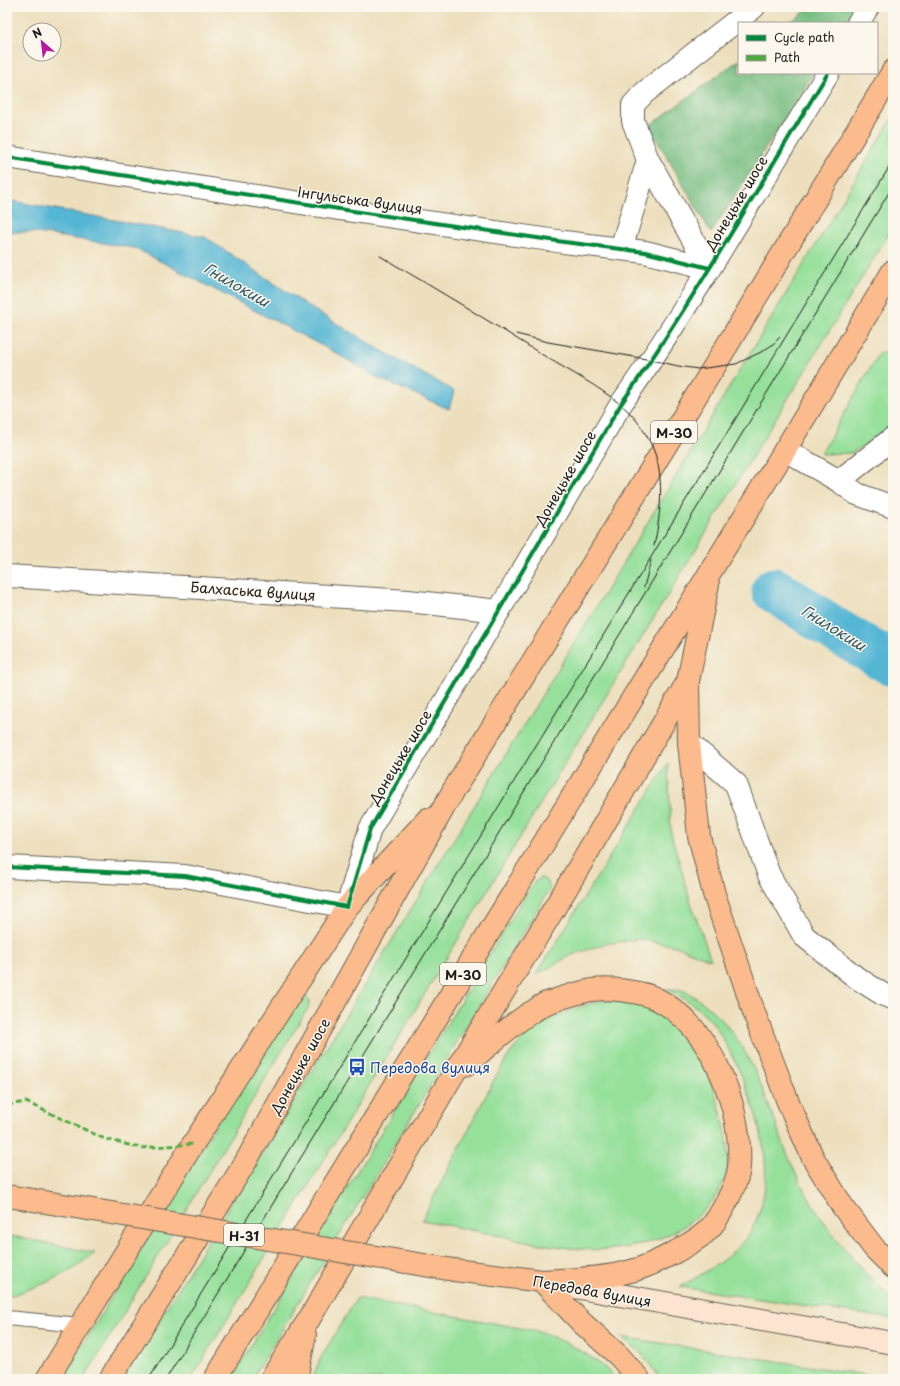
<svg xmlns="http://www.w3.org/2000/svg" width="900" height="1386" font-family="'Playpen Sans',sans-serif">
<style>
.green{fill:#96e09b;stroke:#597e5c}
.forest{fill:#78be83;stroke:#4a6d50}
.water{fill:#55b6d4;stroke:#386978}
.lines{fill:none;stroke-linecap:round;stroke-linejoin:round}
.river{stroke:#55b6d4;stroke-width:45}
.service-casing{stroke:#656054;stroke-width:16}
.minor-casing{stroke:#656054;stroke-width:24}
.secondary-casing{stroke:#656054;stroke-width:24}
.primary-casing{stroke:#656054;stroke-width:24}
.trunk-casing{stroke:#656054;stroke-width:24}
.service{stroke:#fff;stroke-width:14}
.minor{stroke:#fff;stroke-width:22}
.secondary{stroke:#fde4d1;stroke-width:22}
.primary{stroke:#fbbb8c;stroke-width:22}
.trunk{stroke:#fbbb8c;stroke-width:22}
.tram{stroke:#1c1c1c;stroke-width:1}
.primary-bridge-casing{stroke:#656054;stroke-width:24;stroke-linecap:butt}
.primary-bridge{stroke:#fbbb8c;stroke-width:22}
.quiet{stroke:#52a943;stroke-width:3;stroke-dasharray:6 3;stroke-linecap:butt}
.cycleway-casing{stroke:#fbf7ec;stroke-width:6}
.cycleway{stroke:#00873e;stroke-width:4}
.labels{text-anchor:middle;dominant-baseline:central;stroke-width:3;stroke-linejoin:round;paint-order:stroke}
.shield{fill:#fbf7ec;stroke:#5f5e5a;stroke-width:1}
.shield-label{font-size:13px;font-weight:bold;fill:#1c1c1c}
.street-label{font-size:14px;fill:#1c1c1c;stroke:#fbf7ec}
.transit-label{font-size:14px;fill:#164399;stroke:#fbf7ec;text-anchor:start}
.water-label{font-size:15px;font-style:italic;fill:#335a66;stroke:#fbf7ec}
</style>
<rect width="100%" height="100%" fill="#fbf7ec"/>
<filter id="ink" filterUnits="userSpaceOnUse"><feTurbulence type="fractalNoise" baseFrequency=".025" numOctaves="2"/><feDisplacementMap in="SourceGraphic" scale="8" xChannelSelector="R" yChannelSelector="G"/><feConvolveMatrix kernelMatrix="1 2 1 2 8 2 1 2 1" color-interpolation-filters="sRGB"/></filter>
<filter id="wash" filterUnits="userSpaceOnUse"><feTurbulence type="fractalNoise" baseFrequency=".012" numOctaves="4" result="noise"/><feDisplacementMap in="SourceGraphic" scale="16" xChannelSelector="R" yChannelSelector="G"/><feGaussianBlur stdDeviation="0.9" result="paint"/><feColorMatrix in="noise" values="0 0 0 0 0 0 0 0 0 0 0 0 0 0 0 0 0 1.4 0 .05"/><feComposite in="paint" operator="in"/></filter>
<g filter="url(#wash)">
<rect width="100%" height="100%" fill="#eddfbd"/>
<g class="green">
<polygon points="893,117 893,227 576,745 194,1374 191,1379 123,1379 614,578"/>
<polygon points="893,351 893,426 852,453 821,454 879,353"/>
<polygon points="668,763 671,833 690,900 711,960 676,946 639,939 604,944 569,956 536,975"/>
<polygon points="542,878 548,882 550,889 548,892 252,1379 231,1379 533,883 539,879"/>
<path d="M666,988C671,989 677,989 681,990C692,994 701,1001 709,1008C761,1051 771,1127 801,1184C824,1227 856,1267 893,1299V1319L680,1287C708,1270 741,1254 755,1223C778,1174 759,1116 739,1070C732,1056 725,1041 716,1027C703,1009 685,999 666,988Z"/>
<path d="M302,994C309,996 311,1001 308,1008L84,1379H62L292,999Z"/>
<path d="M606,1000C617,1001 628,1002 639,1005C671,1014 696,1047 709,1076C713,1084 715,1093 718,1102C724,1123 731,1147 727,1170C719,1208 681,1233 646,1243C600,1257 551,1246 505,1237C478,1231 450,1226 422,1220L496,1076C501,1069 505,1061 509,1055C533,1023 569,1008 606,1000Z"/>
<polygon points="7,1235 95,1253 72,1270 48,1282 13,1295 7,1294"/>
<path d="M357,1298L542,1332C569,1344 596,1356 616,1379H312L320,1359Z"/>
<polygon points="621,1337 892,1379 661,1379 641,1353"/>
</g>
<g class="forest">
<polygon points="811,7 856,7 846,23 789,23"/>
<polygon points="739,60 739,73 814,73 711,233 649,126"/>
</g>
<polygon class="water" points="7,200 205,237 311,308 384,352 454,391 449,409 378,378 332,351 135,248 31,232 7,232"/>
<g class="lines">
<polyline class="river" points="774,590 842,634 893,664"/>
</g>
</g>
<g filter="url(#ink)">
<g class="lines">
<g class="service-casing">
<polyline id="service" points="7,1318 80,1325"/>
</g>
<g class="minor-casing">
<g id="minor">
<polyline points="858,23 868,7"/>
<polyline points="7,157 44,163 339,209 564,242 645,252 709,268"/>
<polyline points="621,249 648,160"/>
<polyline points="709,268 648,160 633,121 633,105 644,93 754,7"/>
<polyline points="785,450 839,481 857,494 893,507"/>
<polyline points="839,481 893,438"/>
<polyline points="7,576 408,601 499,611"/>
<polyline points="689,743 736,784 769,875 804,936 857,978 884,995 893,998"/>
<path d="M7,867L185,876L347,907L370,829L621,404C695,298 760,184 828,73"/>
</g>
</g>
<g class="secondary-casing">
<polyline id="secondary" points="557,1284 893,1343"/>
</g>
<g class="primary-casing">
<g id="primary">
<polyline points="7,1196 33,1200"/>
<polyline points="454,1270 542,1281"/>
</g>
</g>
<g class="trunk-casing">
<g id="trunk">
<polyline points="688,682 689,743 699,836 714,894 756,1018 788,1102 813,1158 843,1207 874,1248 893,1267"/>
<path d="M466,1065C487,1047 507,1028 530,1013C536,1010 541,1005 547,1003C558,999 581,992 592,990C609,988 641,991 657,999C712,1027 743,1109 739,1167C738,1183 719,1220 707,1231C699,1239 688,1244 679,1250C664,1258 648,1267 631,1271C602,1279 571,1279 542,1281"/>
<polyline points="542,1281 581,1322 619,1356 639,1379"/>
<polyline points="47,1379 193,1144 347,907 428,819"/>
<polyline points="110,1379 245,1163 453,791 714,367 893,71"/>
<polyline points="215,1379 785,450 893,271"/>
<polyline points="271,1379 308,1321 451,1078 566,889 688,681 708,584"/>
<polyline points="296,1379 305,1335"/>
</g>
</g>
<use href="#service" class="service"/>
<use href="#minor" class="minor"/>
<use href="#secondary" class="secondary"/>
<use href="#primary" class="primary"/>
<use href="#trunk" class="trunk"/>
<g class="tram">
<path d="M380,256C436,289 491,322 546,357C571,372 598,386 620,404C633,414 643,428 650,442C666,473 661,513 654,546"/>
<polyline points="516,334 548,342 652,360 678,366 698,369 736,364 761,352 772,345 783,334"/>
<polyline points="644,587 651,560"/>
<polyline points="149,1379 893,161"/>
<polyline points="166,1379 893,186"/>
</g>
<g class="primary-bridge-casing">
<polyline id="primary-bridge" points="33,1200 454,1270"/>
</g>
<use href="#primary-bridge" class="primary-bridge"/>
<polyline class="quiet" points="7,1105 26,1102 105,1139 141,1148 193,1144"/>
<g class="cycleway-casing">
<g id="cycleway">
<polyline points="7,157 44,163 339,209 564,242 645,252 709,268"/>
<path d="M7,867L185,876L347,907L370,829L621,404C695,298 760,184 828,73"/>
</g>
</g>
<use href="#cycleway" class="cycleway"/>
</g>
</g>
<defs>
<g id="bus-bare" transform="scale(1.38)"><path d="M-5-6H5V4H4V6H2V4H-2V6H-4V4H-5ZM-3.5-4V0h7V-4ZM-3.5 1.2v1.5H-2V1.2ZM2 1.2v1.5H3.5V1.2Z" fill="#1a4fb4" stroke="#fbf7ec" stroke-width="2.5" paint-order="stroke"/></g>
</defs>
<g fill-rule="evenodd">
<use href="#bus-bare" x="357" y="1067"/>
</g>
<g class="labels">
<g class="shield">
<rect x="651" y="421" width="46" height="22" rx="3"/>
<rect x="440" y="963" width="46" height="22" rx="3"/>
<rect x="224" y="1224" width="40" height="22" rx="3"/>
</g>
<g class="shield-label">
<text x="674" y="432">М-30</text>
<text x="463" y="974">М-30</text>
<text x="244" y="1235">Н-31</text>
</g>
<g class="street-label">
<text transform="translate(360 200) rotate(8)">Інгульська вулиця</text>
<text transform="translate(736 203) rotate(-59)">Донецьке шосе</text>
<text transform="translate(565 478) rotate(-60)">Донецьке шосе</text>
<text transform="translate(253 591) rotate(4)">Балхаська вулиця</text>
<text transform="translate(400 757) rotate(-59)">Донецьке шосе</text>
<text transform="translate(300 1066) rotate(-61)">Донецьке шосе</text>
<text transform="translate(592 1291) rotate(10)">Передова вулиця</text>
</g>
<g class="transit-label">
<text x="370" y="1067">Передова вулиця</text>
</g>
<g class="water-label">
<text transform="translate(237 284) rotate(30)">Гнилокиш</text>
<text transform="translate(834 627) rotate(32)">Гнилокиш</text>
</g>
</g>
<rect width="900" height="1386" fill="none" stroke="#fbf7ec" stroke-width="24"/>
<rect x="738" y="22" width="140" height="52" fill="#fbf7ec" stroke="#a29f99"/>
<rect x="746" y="35" width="20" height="6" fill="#00873e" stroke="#a29f99"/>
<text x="774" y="42" font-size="12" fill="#1c1c1c">Cycle path</text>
<rect x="746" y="55" width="20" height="6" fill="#52a943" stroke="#a29f99"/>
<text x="774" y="62" font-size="12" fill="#1c1c1c">Path</text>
<g transform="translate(42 42) rotate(332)"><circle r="19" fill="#fbf7ec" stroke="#a29f99"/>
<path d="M0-3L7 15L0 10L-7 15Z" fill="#b5179e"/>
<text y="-6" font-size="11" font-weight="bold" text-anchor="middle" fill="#1c1c1c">N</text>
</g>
</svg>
